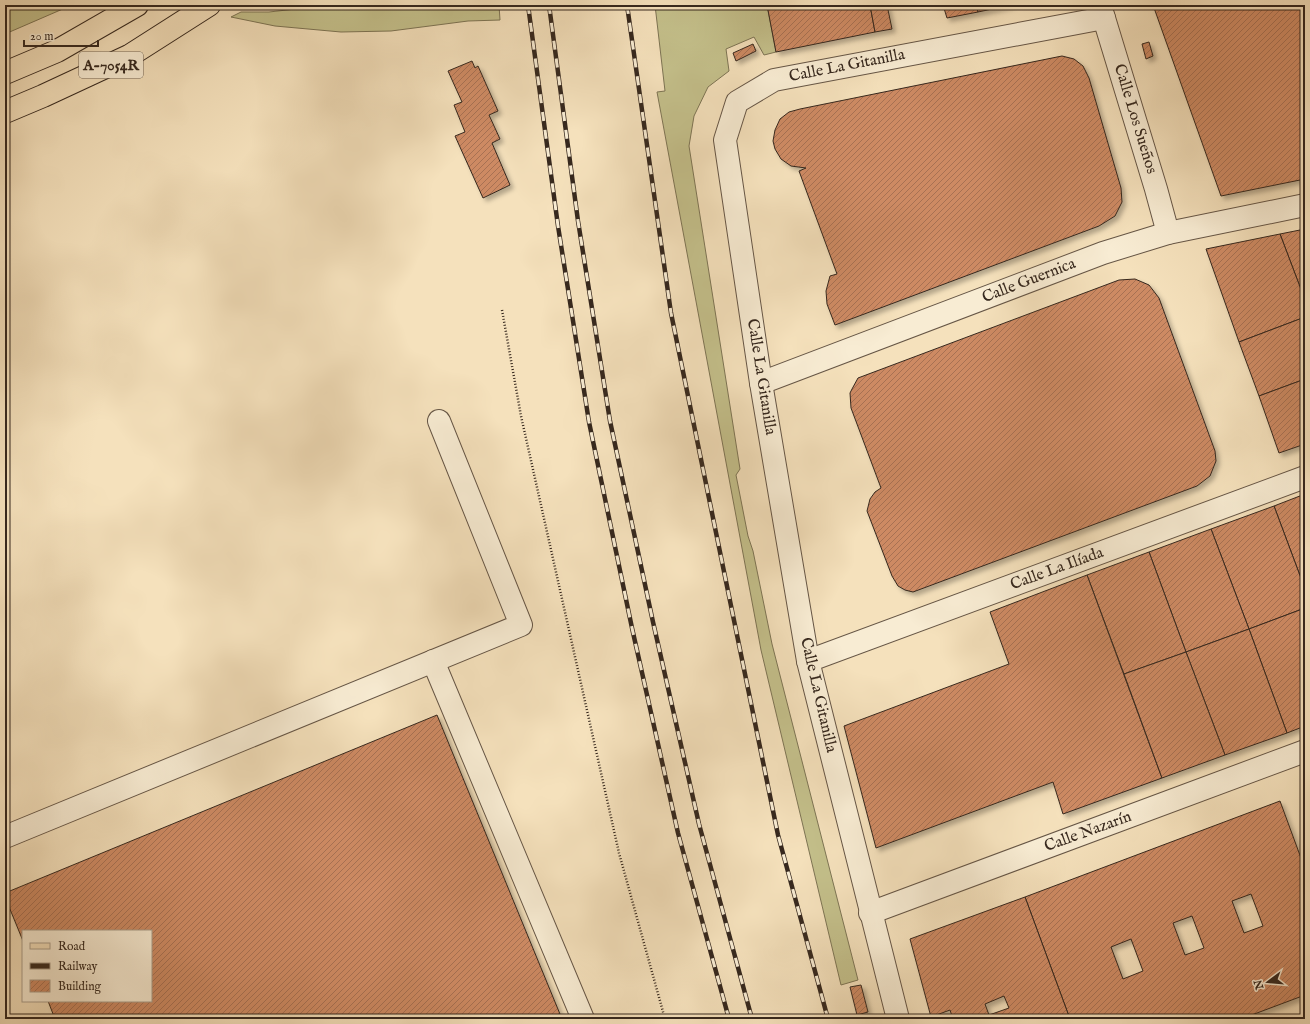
<svg xmlns="http://www.w3.org/2000/svg" width="1310" height="1024" font-family="'IM FELL English',serif">
<style>
.grass{fill:#c4c08b;stroke:#7d7454}
.building{fill:url(#building-hatch);stroke:#36281e;fill-rule:evenodd;filter:url(#shadow)}
.lines{fill:none;stroke-linecap:round;stroke-linejoin:round}
.minor-casing{stroke:#665646;stroke-width:24}
.major-casing{stroke:#36281e;stroke-width:24}
.path{stroke:#36281e;stroke-width:2.5;stroke-dasharray:1 2;stroke-linecap:butt}
.minor{stroke:#f8ecd3;stroke-width:22}
.major{stroke:#f5e1bc;stroke-width:22}
.rail-casing{stroke:#36281e;stroke-width:4.5}
.rail{stroke:#f8ecd3;stroke-width:3;stroke-dasharray:9;stroke-linecap:butt}
.labels{text-anchor:middle;dominant-baseline:central;stroke-width:3.5;stroke-linejoin:round;paint-order:stroke}
.shield{fill:#f8ecd3;stroke:#706354;stroke-width:1}
.shield-label{font-size:15px;font-weight:bold;fill:#36281e}
.street-label{font-size:16px;fill:#36281e;stroke:#f8ecd3}
</style>
<defs>
<pattern id="building-hatch" width="6" height="6" patternUnits="userSpaceOnUse"><rect width="6" height="6" fill="#cd8a64"/><path d="M-1 1l2-2M0 6l6-6M5 7l2-2" fill="none" stroke="#a77152"/></pattern>
<filter id="shadow"><feDropShadow dx="3.5" dy="3.5" stdDeviation="2" flood-color="#0004"/></filter>
</defs>
<rect width="100%" height="100%" fill="#f5e1bc"/>
<filter id="stains"><feTurbulence type="fractalNoise" baseFrequency=".005" numOctaves="4"/><feColorMatrix values="0 0 0 0 .2 0 0 0 0 .09 0 0 0 0 .02 0 0 0 .5 -.17"/></filter>
<radialGradient id="worn" r=".72"><stop offset=".6" stop-color="#630" stop-opacity="0"/><stop offset="1" stop-color="#630" stop-opacity=".3"/></radialGradient>
<g class="grass">
<polygon points="20,5 72,5 5,34 5,11"/>
<polygon points="317,5 499,5 500,20 468,21 391,31 341,32 275,26 231,17 241,12 269,12 313,7"/>
<polygon points="655,5 767,5 776,52 764,55 754,37 726,49 729,71 708,87 694,116 689,146 740,469 736,475 748,536 753,551 772,644 858,980 841,985 761,650 657,92 665,91"/>
</g>
<g class="building">
<polygon points="767,5 870,5 875,32 776,52"/>
<polygon points="870,5 887,5 892,29 875,32"/>
<polygon points="943,5 976,5 978,12 947,18"/>
<polygon points="976,5 1011,5 978,12"/>
<polygon points="1153,5 1305,5 1305,179 1221,196"/>
<polygon points="1149,42 1153,56 1146,59 1142,44"/>
<polygon points="753,44 756,51 736,61 733,53"/>
<polygon points="1062,56 1074,59 1083,66 1089,78 1121,188 1122,202 1115,216 1099,226 835,325 827,304 826,291 830,276 837,274 799,171 806,168 791,166 781,159 775,149 773,141 775,130 780,119 789,112 800,109"/>
<polygon points="472,61 475,68 478,66 498,111 489,115 500,139 492,143 510,185 483,198 455,136 465,132 454,105 462,102 448,71"/>
<polygon points="1305,229 1305,300 1280,234"/>
<polygon points="1280,234 1305,300 1305,317 1239,342 1206,249"/>
<polygon points="1135,279 1149,285 1159,298 1215,451 1216,461 1210,476 1197,486 913,592 905,590 898,586 892,576 867,511 870,499 875,492 881,488 851,408 850,393 852,389 858,378 1119,280"/>
<polygon points="1305,317 1305,379 1259,396 1239,342"/>
<polygon points="1305,379 1305,444 1279,453 1259,396"/>
<polygon points="1305,494 1305,589 1274,506"/>
<polygon points="1274,506 1305,589 1305,608 1249,629 1211,529"/>
<polygon points="1211,529 1249,629 1186,652 1149,552"/>
<polygon points="1149,552 1186,652 1124,674 1087,575"/>
<polygon points="1087,575 1162,778 1063,814 1053,782 876,848 844,726 1009,664 990,612"/>
<polygon points="1305,608 1305,726 1287,733 1249,629"/>
<polygon points="1249,629 1287,733 1225,755 1186,652"/>
<polygon points="1186,652 1225,755 1162,778 1124,674"/>
<polygon points="437,715 562,1019 55,1019 48,1001 151,1001 151,931 23,931 23,941 5,897 5,893"/>
<path d="M1280,801L1305,869V995L1241,1019H1070L1025,897ZM1251,894L1263,926L1244,933L1232,901ZM1192,916L1204,948L1185,955L1173,923ZM1131,939L1143,971L1123,979L1111,947Z"/>
<path d="M1025,897L1070,1019H953L950,1010L931,1017L910,939ZM1004,996L1009,1008L989,1015L985,1004Z"/>
<polygon points="861,985 868,1012 857,1015 850,987"/>
</g>
<g class="lines">
<g class="minor-casing">
<g id="minor">
<polyline points="1100,5 1156,189 1168,233"/>
<polyline points="761,383 1103,253 1168,233 1305,205"/>
<polyline points="433,661 583,1019"/>
<polyline points="808,661 1305,477"/>
<polyline points="5,837 521,625 439,421"/>
<polyline points="870,913 1305,751"/>
<polyline points="898,1019 808,661 761,383 725,140 737,102 774,80 1104,18"/>
</g>
</g>
<g class="major-casing">
<g id="major">
<polyline points="5,73 57,51 137,5"/>
<polyline points="5,112 43,96 129,56 209,5"/>
</g>
</g>
<polyline class="path" points="502,310 521,416 619,853 665,1019"/>
<use href="#minor" class="minor"/>
<use href="#major" class="major"/>
<g class="rail-casing">
<g id="rail">
<polyline points="528,5 558,226 589,422 632,628 678,833 729,1019"/>
<polyline points="549,5 578,221 610,421 653,622 699,824 752,1019"/>
<polyline points="627,5 671,313 778,835 828,1019"/>
</g>
</g>
<use href="#rail" class="rail"/>
</g>
<g class="labels">
<rect class="shield" x="79" y="52" width="64" height="26" rx="3"/>
<g class="shield-label">
<text x="111" y="65">A-7054R</text>
</g>
<g class="street-label">
<text transform="translate(847 66) rotate(-11)">Calle La Gitanilla</text>
<text transform="translate(1135 119) rotate(73)">Calle Los Sueños</text>
<text transform="translate(1029 281) rotate(-21)">Calle Guernica</text>
<text transform="translate(761 377) rotate(81)">Calle La Gitanilla</text>
<text transform="translate(1057 569) rotate(-20)">Calle La Ilíada</text>
<text transform="translate(818 695) rotate(77)">Calle La Gitanilla</text>
<text transform="translate(1088 832) rotate(-20)">Calle Nazarín</text>
</g>
</g>
<rect width="1310" height="1024" fill="none" stroke="#f5e1bc" stroke-width="20"/>
<rect x="6" y="6" width="1298" height="1012" fill="none" stroke="#36281e" stroke-width="2"/>
<rect x="10" y="10" width="1290" height="1004" fill="none" stroke="#36281e"/>
<rect x="22" y="930" width="130" height="72" fill="#f8ecd3" stroke="#aa9e8b"/>
<rect x="30" y="943" width="20" height="6" fill="#f5e1bc" stroke="#aa9e8b"/>
<text x="58" y="950" font-size="12" fill="#36281e">Road</text>
<rect x="30" y="963" width="20" height="6" fill="#36281e" stroke="#aa9e8b"/>
<text x="58" y="970" font-size="12" fill="#36281e">Railway</text>
<rect x="30" y="980" width="20" height="12" fill="url(#building-hatch)" stroke="#aa9e8b"/>
<text x="58" y="990" font-size="12" fill="#36281e">Building</text>
<g transform="translate(1268 982) rotate(254)" stroke="#f8ecd3" stroke-width="3" paint-order="stroke">
<path d="M0-3L7 15L0 10L-7 15Z" fill="#36281e"/>
<text y="-6" font-size="11" font-weight="bold" text-anchor="middle" fill="#36281e">N</text>
</g>
<path d="M24 40v6h74v-6" fill="none" stroke="#36281e" stroke-width="2"/>
<text x="30" y="40" font-size="12" fill="#36281e" stroke="#f8ecd3" stroke-width="3" paint-order="stroke">20 m</text>
<rect width="100%" height="100%" filter="url(#stains)"/>
<rect width="100%" height="100%" fill="url(#worn)"/>
</svg>
